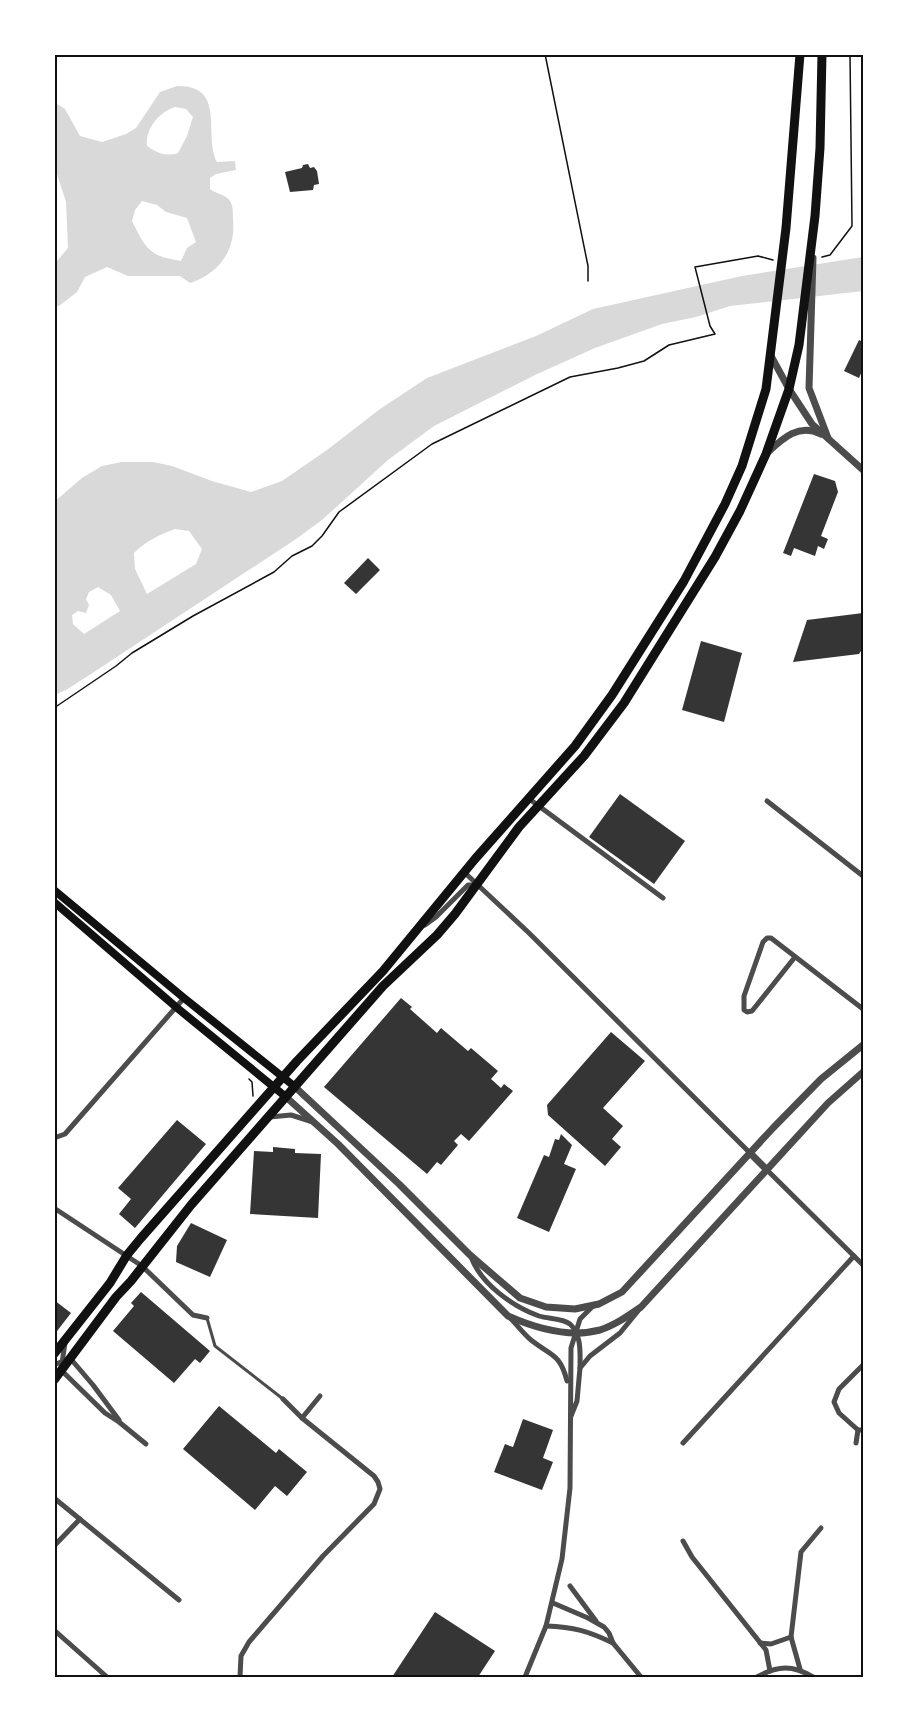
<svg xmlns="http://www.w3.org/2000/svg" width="917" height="1731" font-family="'Golos Text',sans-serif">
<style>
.water{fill:#d9d9d9;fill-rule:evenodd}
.building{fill:#353535}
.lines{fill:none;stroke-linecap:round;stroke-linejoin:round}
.path{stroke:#111;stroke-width:1.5}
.service{stroke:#4c4c4c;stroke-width:3}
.minor{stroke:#4c4c4c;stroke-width:5}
.tertiary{stroke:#4c4c4c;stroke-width:7}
.secondary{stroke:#111;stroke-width:8}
.primary{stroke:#111;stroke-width:9}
.neatline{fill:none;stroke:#111;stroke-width:2}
</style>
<rect width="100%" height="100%" fill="#fff"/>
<g class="water">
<path d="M177,86C227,85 203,135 217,162L235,161L236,170L216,174L210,178V189C216,194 226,194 230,201C233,205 233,213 233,219C236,250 220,273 190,283L180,276H128L107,267L85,277L77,292L59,306H54V262L57,261L68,248L66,202L57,174L54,171L56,136L54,102L65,109L80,136L102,142L126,134L136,128L160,92ZM175,107L186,109L193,117L187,136L178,153C166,157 157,153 147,146C145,129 159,112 175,107ZM142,201L157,205L166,212L187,218L196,242L187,248L181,261C149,256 146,249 132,221L135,210Z"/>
<path d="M863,257V291L730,306L696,317L662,324L595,348L535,375L434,426L388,460L322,520L296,539L94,672L66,690L54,695V502L82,478L102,466L122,462H153L172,466L212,481L251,492L282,481L327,450L380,409L427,378L536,336L593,309L742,276ZM175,529L189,531L202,549L196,564L147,594L135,569L134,553C146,541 159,535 175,529ZM98,587L111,595L120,611L84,634L73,624L72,615L78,611L86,613L89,605L86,599L89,592Z"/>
</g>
<g class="building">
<polygon points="308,164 310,168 314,167 317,171 319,184 314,185 313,190 290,192 285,172 302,168 303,165"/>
<polygon points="859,340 863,342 863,369 859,378 844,371"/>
<polygon points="814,474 835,481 838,492 821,536 828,539 824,549 818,546 815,556 794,548 791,556 783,553"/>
<polygon points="368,558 380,570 356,594 344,583"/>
<polygon points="863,613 863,648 859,654 793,662 807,620"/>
<polygon points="701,641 742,653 724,722 682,710"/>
<polygon points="620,794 685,841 654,884 589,837"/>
<polygon points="401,998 412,1007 410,1009 437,1033 441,1028 468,1051 471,1048 498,1071 491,1079 501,1088 504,1084 513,1091 469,1141 461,1134 454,1141 458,1145 441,1165 437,1162 427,1174 324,1087"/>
<polygon points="611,1032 645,1061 603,1108 623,1126 612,1139 621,1147 605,1166 548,1115 547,1105"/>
<polygon points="177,1120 206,1144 135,1228 119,1214 131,1199 118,1188"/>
<polygon points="561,1134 572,1145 564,1164 576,1169 549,1232 517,1218 544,1155 549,1157 555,1139 559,1140"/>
<polygon points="273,1147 295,1149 295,1153 321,1154 318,1218 250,1214 254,1151 273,1152"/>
<polygon points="191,1223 227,1240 210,1277 176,1262 177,1246"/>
<polygon points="141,1292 210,1351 200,1363 195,1359 174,1383 113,1331 134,1306 131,1303"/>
<polygon points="54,1300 71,1313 54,1335"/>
<polygon points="219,1406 276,1453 279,1449 307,1472 287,1496 275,1486 255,1510 183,1449"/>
<polygon points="523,1419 553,1430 543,1458 553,1462 542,1490 494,1472 505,1444 513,1447"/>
<polygon points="435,1612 495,1651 478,1677 392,1677"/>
</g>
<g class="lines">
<g class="path">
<polyline points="545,54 588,266 588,281"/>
<polyline points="822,257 830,255 852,226 850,54"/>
<polyline points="54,708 116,666 132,653 193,616 274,572 292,556 312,546 322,536 339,512 432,444 570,377 618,368 644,361 669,345 715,334 710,326 695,267 758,256 773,260"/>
<polyline points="249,1079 252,1082 253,1096"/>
</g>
<polyline class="service" points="207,1318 215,1346 283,1399"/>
<g class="minor">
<polyline points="528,798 663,898"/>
<polyline points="767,801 863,876"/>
<polyline points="464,872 529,933 750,1153"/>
<polyline points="425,925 436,917 468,885 476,885"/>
<polyline points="795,957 752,1011 747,1012 744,1010 744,996 763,942 767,938 771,938 863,1009"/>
<polyline points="270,1117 291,1115 313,1122"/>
<polyline points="54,1138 65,1134 184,998"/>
<polyline points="767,1170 863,1265"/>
<polyline points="54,1208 142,1266 193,1315 207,1318"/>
<path d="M471,1257C481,1284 512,1306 539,1316C548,1319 562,1318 570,1324C582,1335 580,1354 580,1368"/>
<path d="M511,1319C518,1326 524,1334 531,1340C551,1356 560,1353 567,1381"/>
<polyline points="65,1343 61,1370 105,1413 119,1422 146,1444"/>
<polyline points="54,1365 70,1358 93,1385 119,1420"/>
<polyline points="571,1416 577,1401 580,1368 590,1356 620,1333 638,1311"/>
<polyline points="302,1418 320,1396"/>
<polyline points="858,1430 839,1413 834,1402 839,1389 863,1365"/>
<polyline points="683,1443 854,1256"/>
<polyline points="856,1443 858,1430 863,1430"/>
<polyline points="54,1498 179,1600"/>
<polyline points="683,1541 692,1557 766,1650 770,1671"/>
<polyline points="54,1546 80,1519"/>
<polyline points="570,1586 596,1621"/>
<polyline points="553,1603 588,1618 604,1627 609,1633 613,1643 641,1677"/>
<path d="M546,1626C574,1627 588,1631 613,1643"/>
<polyline points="54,1630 107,1677"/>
<polyline points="760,1643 771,1644 791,1637"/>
<polyline points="800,1669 791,1637 801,1552 821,1528"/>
<polyline points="240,1677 241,1656 249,1642 323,1556 374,1504 380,1489 378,1482 374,1476 302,1418 283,1399"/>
<polyline points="525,1677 546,1626 562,1559 570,1488 571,1348 580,1319 593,1306"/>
<path d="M757,1677C778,1665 793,1665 813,1677"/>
</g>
<g class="tertiary">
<polyline points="813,258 809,388 828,438"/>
<polyline points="771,356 789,389 812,424 863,470"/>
<path d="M768,452C783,438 799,423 821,434"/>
<polyline points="294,1086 399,1184 470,1255 520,1298 546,1307 575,1309 599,1304 622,1292 773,1128 821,1079 863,1045"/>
<path d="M286,1097L338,1144L508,1316C535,1328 570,1338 600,1330C615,1325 628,1316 641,1307L828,1103L863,1072"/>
<polyline points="750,1153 767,1170"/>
</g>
<g class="secondary">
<polyline points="54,890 184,998 294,1086"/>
<polyline points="54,902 176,1007 286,1097"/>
</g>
<g class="primary">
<polyline points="54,1354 110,1283 127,1255 141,1238 297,1061 383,971 475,859 575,746 612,695 684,581 725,504 742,466 766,389 786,228 800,54"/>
<polyline points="54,1380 116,1297 131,1281 191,1205 383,986 437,935 455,914 519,827 584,756 624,703 715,557 740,511 766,454 789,389 799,345 815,216 820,148 822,54"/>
</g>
</g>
<rect width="917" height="1731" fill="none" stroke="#ffffff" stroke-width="111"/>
<rect x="56" y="56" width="806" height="1620" class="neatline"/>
</svg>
